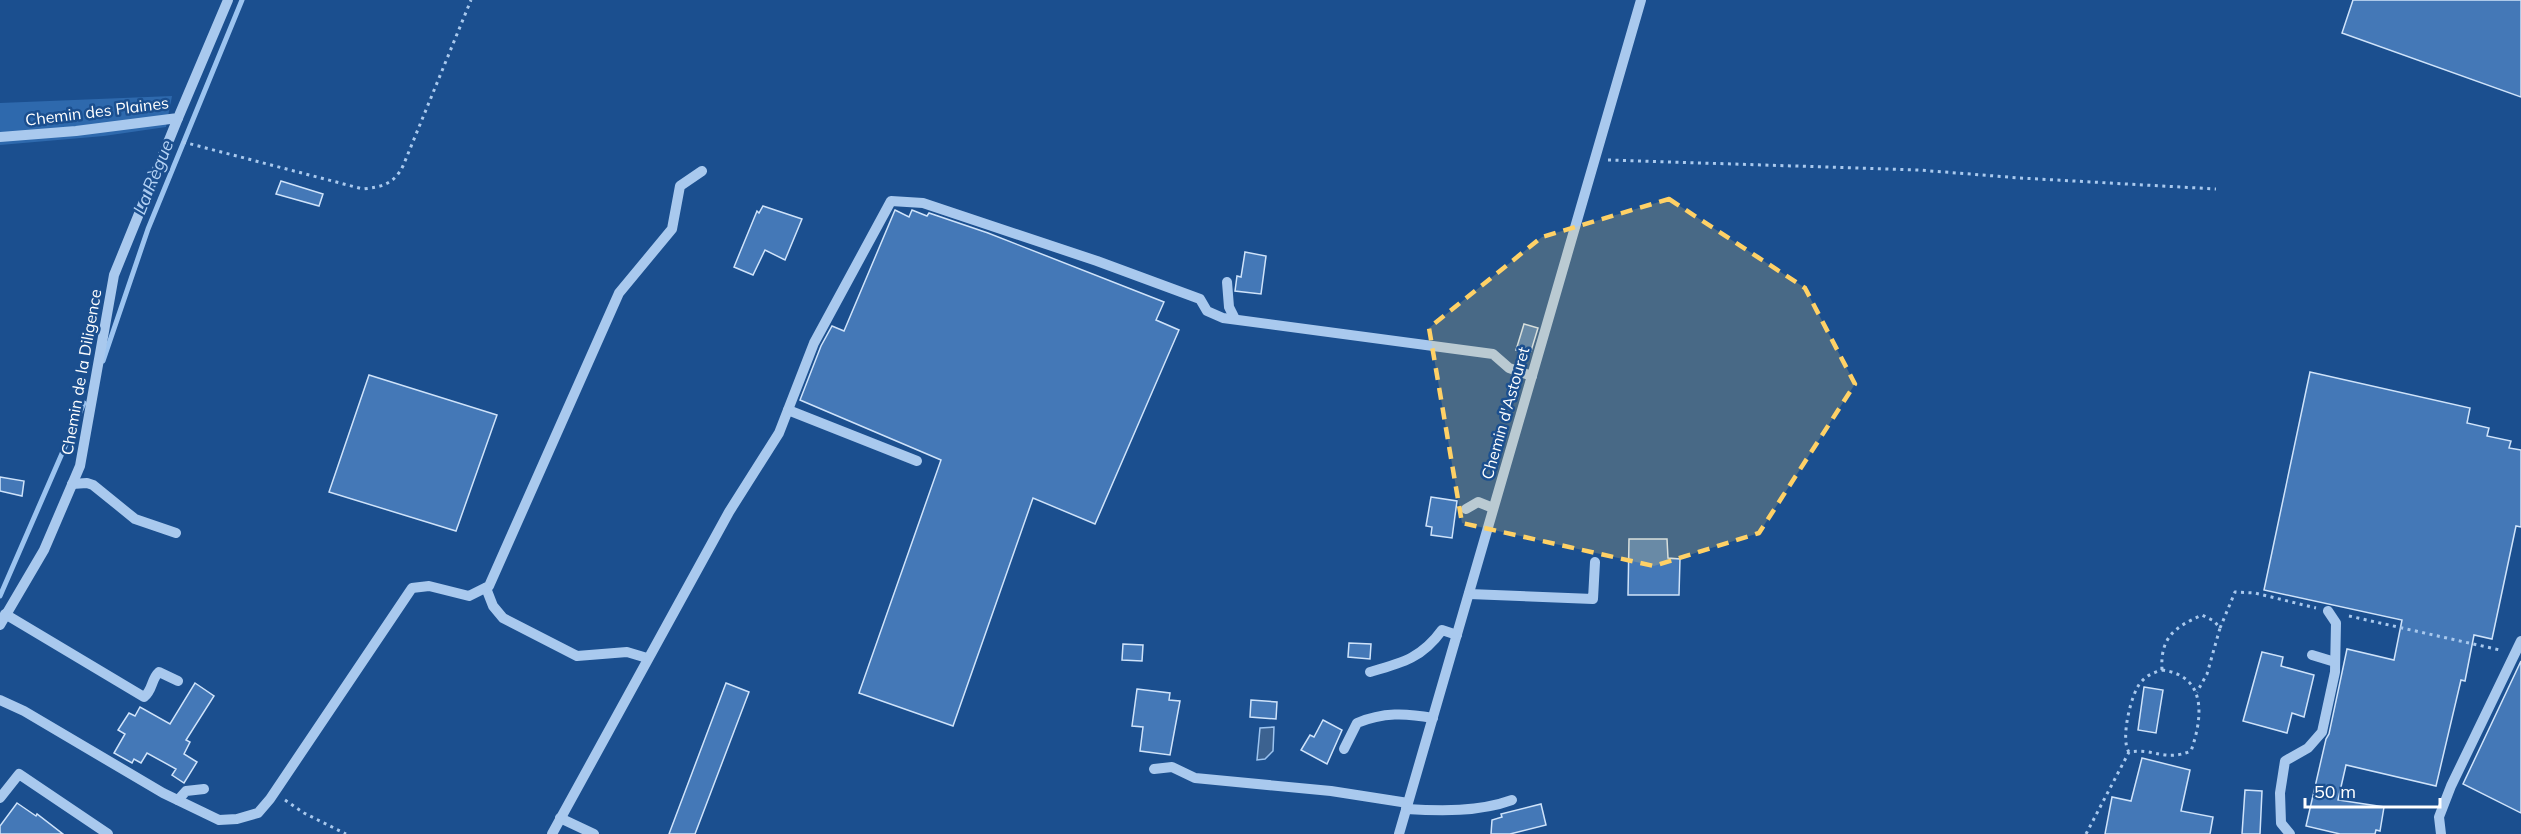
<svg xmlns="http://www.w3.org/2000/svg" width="2521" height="834" font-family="Mulish,sans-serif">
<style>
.green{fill:#2e69ad}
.water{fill:#3c6290;stroke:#9cc4f0;stroke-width:1.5}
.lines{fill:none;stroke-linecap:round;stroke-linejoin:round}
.stream{stroke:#9cc4f0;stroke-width:5}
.building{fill:#4478b7;stroke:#cfe3fa;stroke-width:1.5}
.path{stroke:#a9c9ee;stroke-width:3;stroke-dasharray:3 4.5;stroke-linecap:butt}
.minor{stroke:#a9c9ee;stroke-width:10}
.marked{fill:#ffd166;fill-opacity:0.2;stroke:#ffd166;stroke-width:4.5;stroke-dasharray:12 8;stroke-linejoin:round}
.labels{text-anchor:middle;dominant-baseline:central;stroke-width:5;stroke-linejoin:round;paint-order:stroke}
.street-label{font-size:16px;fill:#fff;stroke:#1b4f8f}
.water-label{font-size:18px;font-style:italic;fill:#b5d3f5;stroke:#1b4f8f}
</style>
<rect width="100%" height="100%" fill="#1b4f8f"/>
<polygon class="green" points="172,96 166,127 104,136 0,145 0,103"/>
<polygon class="water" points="1274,727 1273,751 1265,759 1257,760 1260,728"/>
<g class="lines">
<g class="stream">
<polyline points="103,361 148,229 242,0"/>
<polyline points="0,596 84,403"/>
</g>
</g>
<g class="building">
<polygon points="2353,0 2521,0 2521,97 2342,33"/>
<polygon points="281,181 323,194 319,206 276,194"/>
<polygon points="763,206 802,219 785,260 765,250 753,275 734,267 757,211 759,213"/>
<polygon points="895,210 909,217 912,210 927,216 929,213 988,233 1164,302 1156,320 1179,330 1095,524 1033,498 953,726 859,693 941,460 800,400 821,346 832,326 844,331"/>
<polygon points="1245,252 1266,256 1261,294 1235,291 1237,276 1241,277"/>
<polygon points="1524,324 1538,328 1531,351 1516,350"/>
<polygon points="2310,372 2470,408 2467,423 2489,428 2487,436 2511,441 2509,448 2521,450 2521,527 2516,526 2492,639 2474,635 2465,681 2461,680 2436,786 2346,765 2338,800 2384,807 2380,831 2376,830 2375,834 2340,834 2306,826 2326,739 2329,734 2347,649 2394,660 2402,620 2264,590"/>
<polygon points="369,375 497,415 456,531 329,492"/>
<polygon points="0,477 24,481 22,496 0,491"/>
<polygon points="1431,497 1457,501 1452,538 1431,535 1432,527 1426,526"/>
<polygon points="1629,539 1667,539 1668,558 1680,559 1679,595 1628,595"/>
<polygon points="1349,643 1371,644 1370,659 1348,657"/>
<polygon points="1123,644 1143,645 1142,661 1122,660"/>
<polygon points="2262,652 2283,657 2281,666 2314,675 2304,717 2292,713 2287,733 2243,721"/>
<polygon points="2521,661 2521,813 2463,784"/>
<polygon points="195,683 214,696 186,740 190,742 184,754 197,762 184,783 172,775 176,769 147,753 141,763 134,759 132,763 114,753 125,734 118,730 129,713 135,716 140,707 170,724"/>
<polygon points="726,683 749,692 695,834 669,834"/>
<polygon points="2144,687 2163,690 2156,733 2138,730"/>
<polygon points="1137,689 1170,693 1169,700 1180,701 1170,755 1140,751 1143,727 1132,726"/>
<polygon points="1251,700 1277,702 1276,719 1250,717"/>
<polygon points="1323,720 1342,730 1327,764 1301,750 1310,735 1314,737"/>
<polygon points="2142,758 2190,770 2181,811 2213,817 2210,834 2105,834 2112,797 2131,801"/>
<polygon points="2245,790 2262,791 2260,834 2242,834"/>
<polygon points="17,803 36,816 37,814 63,834 0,834 0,826"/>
<polygon points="1541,804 1546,825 1510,834 1491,834 1492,820 1502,817 1501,814"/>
</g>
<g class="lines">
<g class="path">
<path d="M183,142L363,189C382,187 394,184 403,166L471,0"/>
<polyline points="1608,160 1919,170 2020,178 2216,189"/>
<polyline points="2349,616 2500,650"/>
<polyline points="2220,628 2235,592 2255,593 2316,608"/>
<path d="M2162,670C2207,676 2203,717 2191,751C2164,762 2155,748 2129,752C2120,740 2131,693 2141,682C2147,675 2153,673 2162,670Z"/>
<path d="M2162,670C2160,637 2175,627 2202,615L2214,621L2220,628L2207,674L2197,692"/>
<polyline points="285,800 304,813 346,834"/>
<polyline points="2086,834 2129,752"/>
</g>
<g class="minor">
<polyline points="0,137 76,131 178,118 228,0"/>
<polyline points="1227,282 1229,307 1234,317"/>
<polyline points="788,410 917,461"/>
<polyline points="72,484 87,483 93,485 135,519 176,533"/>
<polyline points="1466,509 1478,502 1493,508"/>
<polyline points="486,588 493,606 503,618 577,656 627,652 647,658"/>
<polyline points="1469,594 1593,599 1595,562"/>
<path d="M5,614L144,697C153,690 151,679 159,672L178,681"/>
<polyline points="0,625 44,550 80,466 114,275 178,118"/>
<polyline points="2312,655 2335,662"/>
<path d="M1370,672C1402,663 1422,658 1442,630L1457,635"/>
<polyline points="0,700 24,711 163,793 219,820 237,819 258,813 270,799 412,588 429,586 469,596 489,586 619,293 672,229 680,186 702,171"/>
<path d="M1344,749L1357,723C1383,712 1406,713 1433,718"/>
<polyline points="1154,769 1172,767 1195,778 1331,791 1408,803"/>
<polyline points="0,798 19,774 108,834"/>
<polyline points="178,800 186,791 204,789"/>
<path d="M1406,809C1441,811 1479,812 1512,800"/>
<polyline points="560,818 594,834"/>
<polyline points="552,834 729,512 779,433 814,343 891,201 923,203 1097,261 1200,299 1207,311 1223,318 1493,354 1509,368 1532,376"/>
<polyline points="1399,834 1641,0"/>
<polyline points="2290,834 2281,823 2280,793 2285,761 2308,748 2322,732 2335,672 2336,623 2328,611"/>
<polyline points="2441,834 2439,817 2451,786 2521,641"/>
</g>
</g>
<path class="marked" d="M1669,199L1805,288L1855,384L1759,533L1654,566L1462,523L1429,328L1542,237Z"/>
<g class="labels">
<g class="street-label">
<text transform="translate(97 111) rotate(-7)">Chemin des Plaines</text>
<text transform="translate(81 372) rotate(-80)">Chemin de la Diligence</text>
<text transform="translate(1505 413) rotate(-74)">Chemin d'Astouret</text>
</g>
<g class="water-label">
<text transform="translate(153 177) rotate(-68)">La Règue</text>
</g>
</g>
<path d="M2305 798v9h135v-9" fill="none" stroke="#ffffff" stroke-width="3"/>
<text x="2314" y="798" font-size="18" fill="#ffffff" stroke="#1b4f8f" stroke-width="4.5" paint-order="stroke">50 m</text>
</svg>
